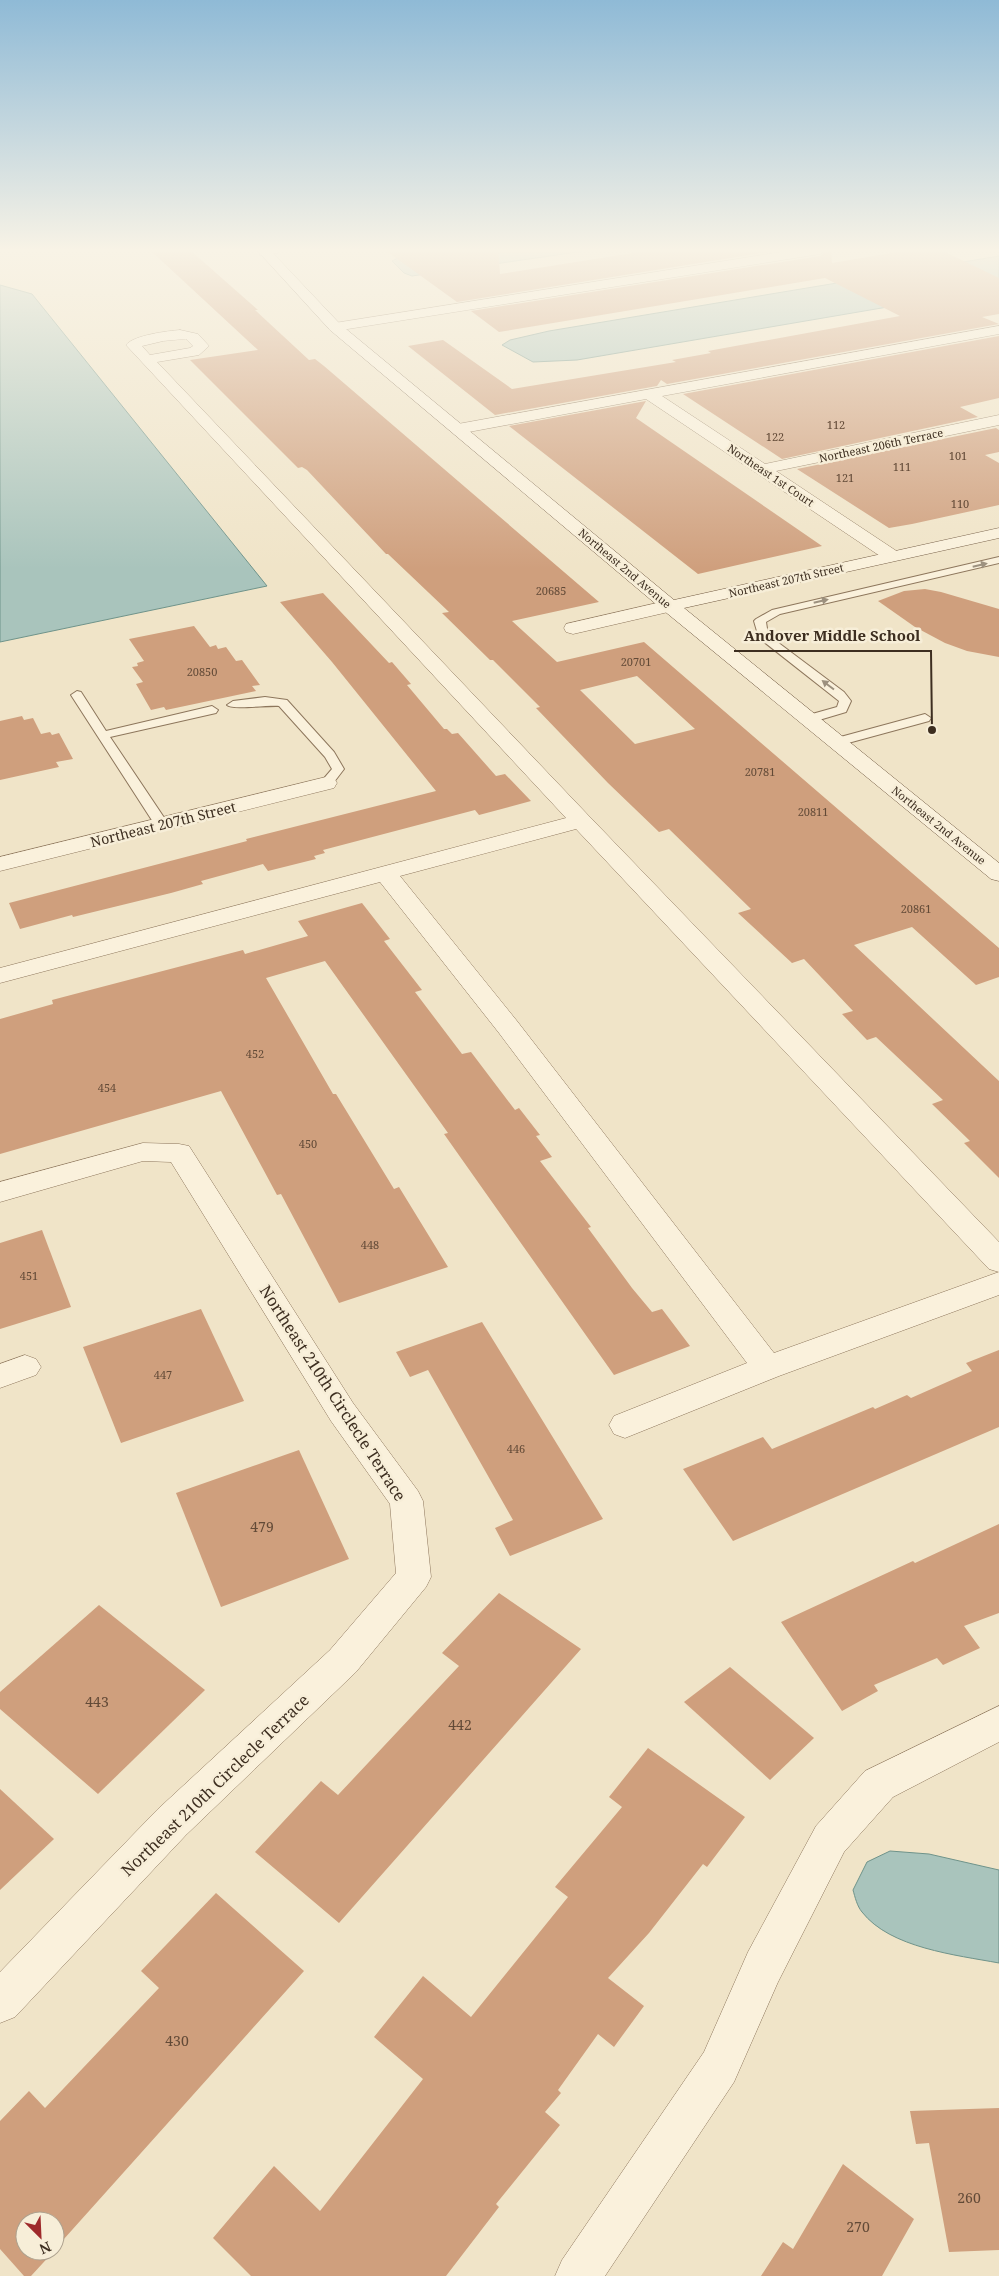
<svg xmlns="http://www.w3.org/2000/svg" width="999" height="2276" font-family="'Noto Serif',serif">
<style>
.water{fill:#a9c4bc;stroke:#6f938a}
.building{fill:#cf9f7d;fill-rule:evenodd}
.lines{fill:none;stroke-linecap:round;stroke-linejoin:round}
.lane-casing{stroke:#8d765c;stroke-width:2}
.street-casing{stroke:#8d765c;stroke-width:1}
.secondary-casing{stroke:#6f573f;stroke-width:1}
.lane{fill:#faf1dc;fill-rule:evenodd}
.street{fill:#faf1dc;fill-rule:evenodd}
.secondary{fill:#faf1dc;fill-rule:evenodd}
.oneway{fill:#9c907e}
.labels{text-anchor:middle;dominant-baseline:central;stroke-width:5;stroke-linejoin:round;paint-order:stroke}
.number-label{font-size:11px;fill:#624a37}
.far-street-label{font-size:11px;fill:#3d2e20;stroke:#f7eed8}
.street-label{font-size:14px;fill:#3d2e20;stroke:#f7eed8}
.near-number-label{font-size:14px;fill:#624a37}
.near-street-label{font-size:16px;fill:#3d2e20;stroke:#f7eed8}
.leader{fill:none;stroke:#3d2e20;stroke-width:2}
.callout-dot{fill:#3d2e20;stroke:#f7eed8;stroke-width:2}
.callout-label{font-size:15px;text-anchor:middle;font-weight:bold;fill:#3d2e20;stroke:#f7eed8;stroke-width:5;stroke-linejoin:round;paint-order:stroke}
</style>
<rect width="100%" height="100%" fill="#f0e4c8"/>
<g class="water">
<polygon points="449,250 591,250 412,276 404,273 392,261 400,257"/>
<polygon points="999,256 999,288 577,360 533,362 502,345 510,340 549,331"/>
<polygon points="0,285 32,294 267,586 0,642"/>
<path d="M890,1851L929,1854L999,1870V1963C956,1955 890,1948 862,1912C857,1906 855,1897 853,1890L867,1862Z"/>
</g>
<g class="building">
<path d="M150,250H190L258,310H255L309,360L315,359L324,366L599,602L512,621L557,662L644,642L999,948V977L976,985L912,927L854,945L999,1081V1178L964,1143L970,1141L932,1104L943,1100L876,1037L867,1040L842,1014L853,1011L804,959L792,963L738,913L751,909L669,829L659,832L608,783L536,708L540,707L493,660H490L442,613L449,612L388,554H386L307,470L302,467L298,468L190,360L258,350ZM637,676L695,729L635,744L580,690Z"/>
<polygon points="385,250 498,250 500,274 652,250 780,250 457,302"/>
<polygon points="828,250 831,250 832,263 909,250 941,250 999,278 999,314 982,317 999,324 667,384 661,380 657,386 495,415 408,346 443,340 512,389 676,362 672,360 711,353 708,351 900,316 825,278 499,332 471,311 820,256"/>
<polygon points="999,336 999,398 960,407 978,417 782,459 683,394"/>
<polygon points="646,401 636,418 822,546 698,574 509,426"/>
<polygon points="996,428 999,430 999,452 985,455 999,463 999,505 912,524 889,528 797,469"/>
<polygon points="925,589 941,592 999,609 999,657 967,651 945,643 915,627 878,601 904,591"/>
<polygon points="323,593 389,663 392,662 411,684 407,685 444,729 447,729 452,734 458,733 496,776 505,774 531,801 479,815 475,810 323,850 325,853 314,856 316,859 268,871 263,864 201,881 203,884 171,893 73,917 72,915 20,929 9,903 247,841 246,839 436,791 332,662 280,602"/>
<polygon points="194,626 210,647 216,645 218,649 226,647 236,661 242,660 260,685 252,686 256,691 166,710 164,707 151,710 136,684 143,682 132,667 138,666 137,663 144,661 129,639"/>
<polygon points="22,716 24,720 33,718 41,734 50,732 52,735 59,733 73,759 56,762 59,767 0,780 0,721"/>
<polygon points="362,903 390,939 384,941 422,990 415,992 462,1054 471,1052 515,1110 519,1108 540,1135 536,1136 552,1157 540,1161 591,1227 588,1228 632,1288 652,1312 662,1309 690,1346 614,1375 444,1134 448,1133 325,961 266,978 333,1094 336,1094 394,1189 399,1187 448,1267 339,1303 281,1194 277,1195 221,1091 0,1154 0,1019 53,1004 52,1000 90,990 243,950 245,954 308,936 298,921"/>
<polygon points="42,1230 71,1307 0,1329 0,1243"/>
<polygon points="201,1309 244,1401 121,1443 83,1347"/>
<polygon points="482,1322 603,1519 510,1556 495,1528 513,1520 428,1370 410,1377 396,1352"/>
<polygon points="999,1350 999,1427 733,1541 683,1469 763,1437 772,1449 873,1407 875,1409 907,1395 911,1398 972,1371 966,1363"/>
<polygon points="299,1450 349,1559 221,1607 176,1493"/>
<polygon points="999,1524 999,1613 964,1626 980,1648 943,1665 937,1658 874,1685 878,1691 842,1711 781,1622 913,1561 915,1563"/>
<polygon points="499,1593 581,1649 339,1923 255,1852 321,1781 338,1795 459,1666 442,1653"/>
<polygon points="99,1605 205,1690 98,1794 0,1709 0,1692"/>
<polygon points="730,1667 814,1738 770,1780 684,1702"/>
<polygon points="648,1748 745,1817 707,1867 703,1864 649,1933 608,1978 644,2006 614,2047 598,2034 558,2090 561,2093 545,2112 560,2125 496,2204 499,2207 446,2276 251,2276 213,2238 274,2166 320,2211 423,2079 374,2037 423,1976 471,2017 568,1897 555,1887 622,1807 609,1797"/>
<polygon points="0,1789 54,1839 0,1890"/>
<polygon points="216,1893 304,1971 55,2249 55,2221 25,2221 25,2251 54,2251 31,2276 24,2276 0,2249 0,2121 29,2091 45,2108 159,1988 141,1971"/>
<polygon points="999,2108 999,2250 949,2252 929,2143 916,2144 910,2111"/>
<polygon points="843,2164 914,2219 882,2276 761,2276 783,2242 793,2249"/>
</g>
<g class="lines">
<g class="lane-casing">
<g id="lane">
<polygon points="999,557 999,563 780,614 766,622 768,635 844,692 851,701 846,712 809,723 805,722 803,719 805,716 837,707 839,701 759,638 754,621 756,619 772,610"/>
<polygon points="77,691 81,692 106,731 212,706 218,710 216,713 110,737 169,825 167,828 157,828 155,825 71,695"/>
<path d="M265,697L287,700L334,752L344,769L331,786L326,787L320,783L332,769L325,757L279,706C268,705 232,710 227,705L233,701Z"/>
<polygon points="925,714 931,718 929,721 837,746 831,742 833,739"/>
</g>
</g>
<g class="street-casing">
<g id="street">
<polygon points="259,250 280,250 278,253 260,255"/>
<polygon points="794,250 826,250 820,254 335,331 328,327 335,323"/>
<polygon points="999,326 999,334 662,396 765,464 999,415 999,425 776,471 898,552 901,556 898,560 886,560 646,399 458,434 452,432 450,429 452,426 458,424"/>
<path d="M180,330L198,334L209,346L199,355L157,362L588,815L999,1242V1272L989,1269L576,829L400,876L517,1021L774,1353L999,1272V1295L779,1376L625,1438L614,1434L609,1425L614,1416L747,1363L499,1033L380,882L0,983V968L566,818L126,345C134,335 168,331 180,330ZM186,339L193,346L190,348L150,355L142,346L163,341Z"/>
<polygon points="670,600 677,602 679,606 677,610 573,634 566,632 564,628 566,624"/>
<polygon points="326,777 334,778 337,783 334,788 0,871 0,857"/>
<polygon points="143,1143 179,1144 189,1146 353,1403 418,1491 423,1501 431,1577 426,1587 356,1672 186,1835 15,2017 0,2023 0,1972 158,1809 330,1650 396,1573 390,1504 331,1421 171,1162 143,1161 0,1202 0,1182"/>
<polygon points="25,1355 36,1359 41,1367 36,1375 0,1388 0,1364"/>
<polygon points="999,1706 999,1742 893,1797 844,1852 778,1982 734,2082 605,2276 555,2276 562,2260 704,2052 748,1952 816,1826 865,1771"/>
</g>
</g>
<g class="secondary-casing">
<polygon id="secondary" points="257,250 270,250 340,324 674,600 999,528 999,538 684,608 999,863 999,881 991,879 663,610 330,330"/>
</g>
<use href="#lane" class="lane"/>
<use href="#street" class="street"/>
<use href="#secondary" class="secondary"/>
</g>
<defs><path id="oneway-solid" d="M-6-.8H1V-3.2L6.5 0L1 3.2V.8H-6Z" transform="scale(1.25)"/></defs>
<g class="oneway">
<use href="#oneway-solid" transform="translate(980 565) rotate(-13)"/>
<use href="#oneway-solid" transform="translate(821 601) rotate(-13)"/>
<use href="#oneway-solid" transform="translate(828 685) rotate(-143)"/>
</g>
<linearGradient id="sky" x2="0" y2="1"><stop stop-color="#8fbad6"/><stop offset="0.44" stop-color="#f8f3e6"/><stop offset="1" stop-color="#f8f3e6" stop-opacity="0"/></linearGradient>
<rect width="999" height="569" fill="url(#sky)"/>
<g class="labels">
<g class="number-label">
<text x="836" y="424">112</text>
<text x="775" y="436">122</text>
<text x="958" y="455">101</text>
<text x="902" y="466">111</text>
<text x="845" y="477">121</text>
<text x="960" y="503">110</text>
<text x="551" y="590">20685</text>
<text x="636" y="661">20701</text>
<text x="202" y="671">20850</text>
<text x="760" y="771">20781</text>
<text x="813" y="811">20811</text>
<text x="916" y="908">20861</text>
<text x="255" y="1053">452</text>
<text x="107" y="1087">454</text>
<text x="308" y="1143">450</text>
<text x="370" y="1244">448</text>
<text x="29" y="1275">451</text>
<text x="163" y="1374">447</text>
<text x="516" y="1448">446</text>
</g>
<g class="far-street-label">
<text transform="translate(881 445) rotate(-12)">Northeast 206th Terrace</text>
<text transform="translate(771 475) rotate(34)">Northeast 1st Court</text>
<text transform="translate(625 568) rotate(40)">Northeast 2nd Avenue</text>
<text transform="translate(786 580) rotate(-13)">Northeast 207th Street</text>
<text transform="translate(939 825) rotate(39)">Northeast 2nd Avenue</text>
</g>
<g class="street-label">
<text transform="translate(163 824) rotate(-14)">Northeast 207th Street</text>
</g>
<g class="near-number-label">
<text x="262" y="1526">479</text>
<text x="97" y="1701">443</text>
<text x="460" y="1724">442</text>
<text x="177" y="2040">430</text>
<text x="969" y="2197">260</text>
<text x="858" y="2226">270</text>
</g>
<g class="near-street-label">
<text transform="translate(333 1393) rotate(57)">Northeast 210th Circlecle Terrace</text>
<text transform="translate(215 1785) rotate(-44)">Northeast 210th Circlecle Terrace</text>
</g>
</g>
<path class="leader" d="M932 730L931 651H734"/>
<circle class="callout-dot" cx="932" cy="730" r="5"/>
<g class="callout-label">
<text x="832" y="641">Andover Middle School</text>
</g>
<g transform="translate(40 2236) rotate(156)"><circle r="24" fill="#f7eed8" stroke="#ada18e"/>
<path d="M0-4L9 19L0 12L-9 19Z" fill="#9e2a2b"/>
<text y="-8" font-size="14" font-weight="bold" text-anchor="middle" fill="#3d2e20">N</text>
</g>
</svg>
